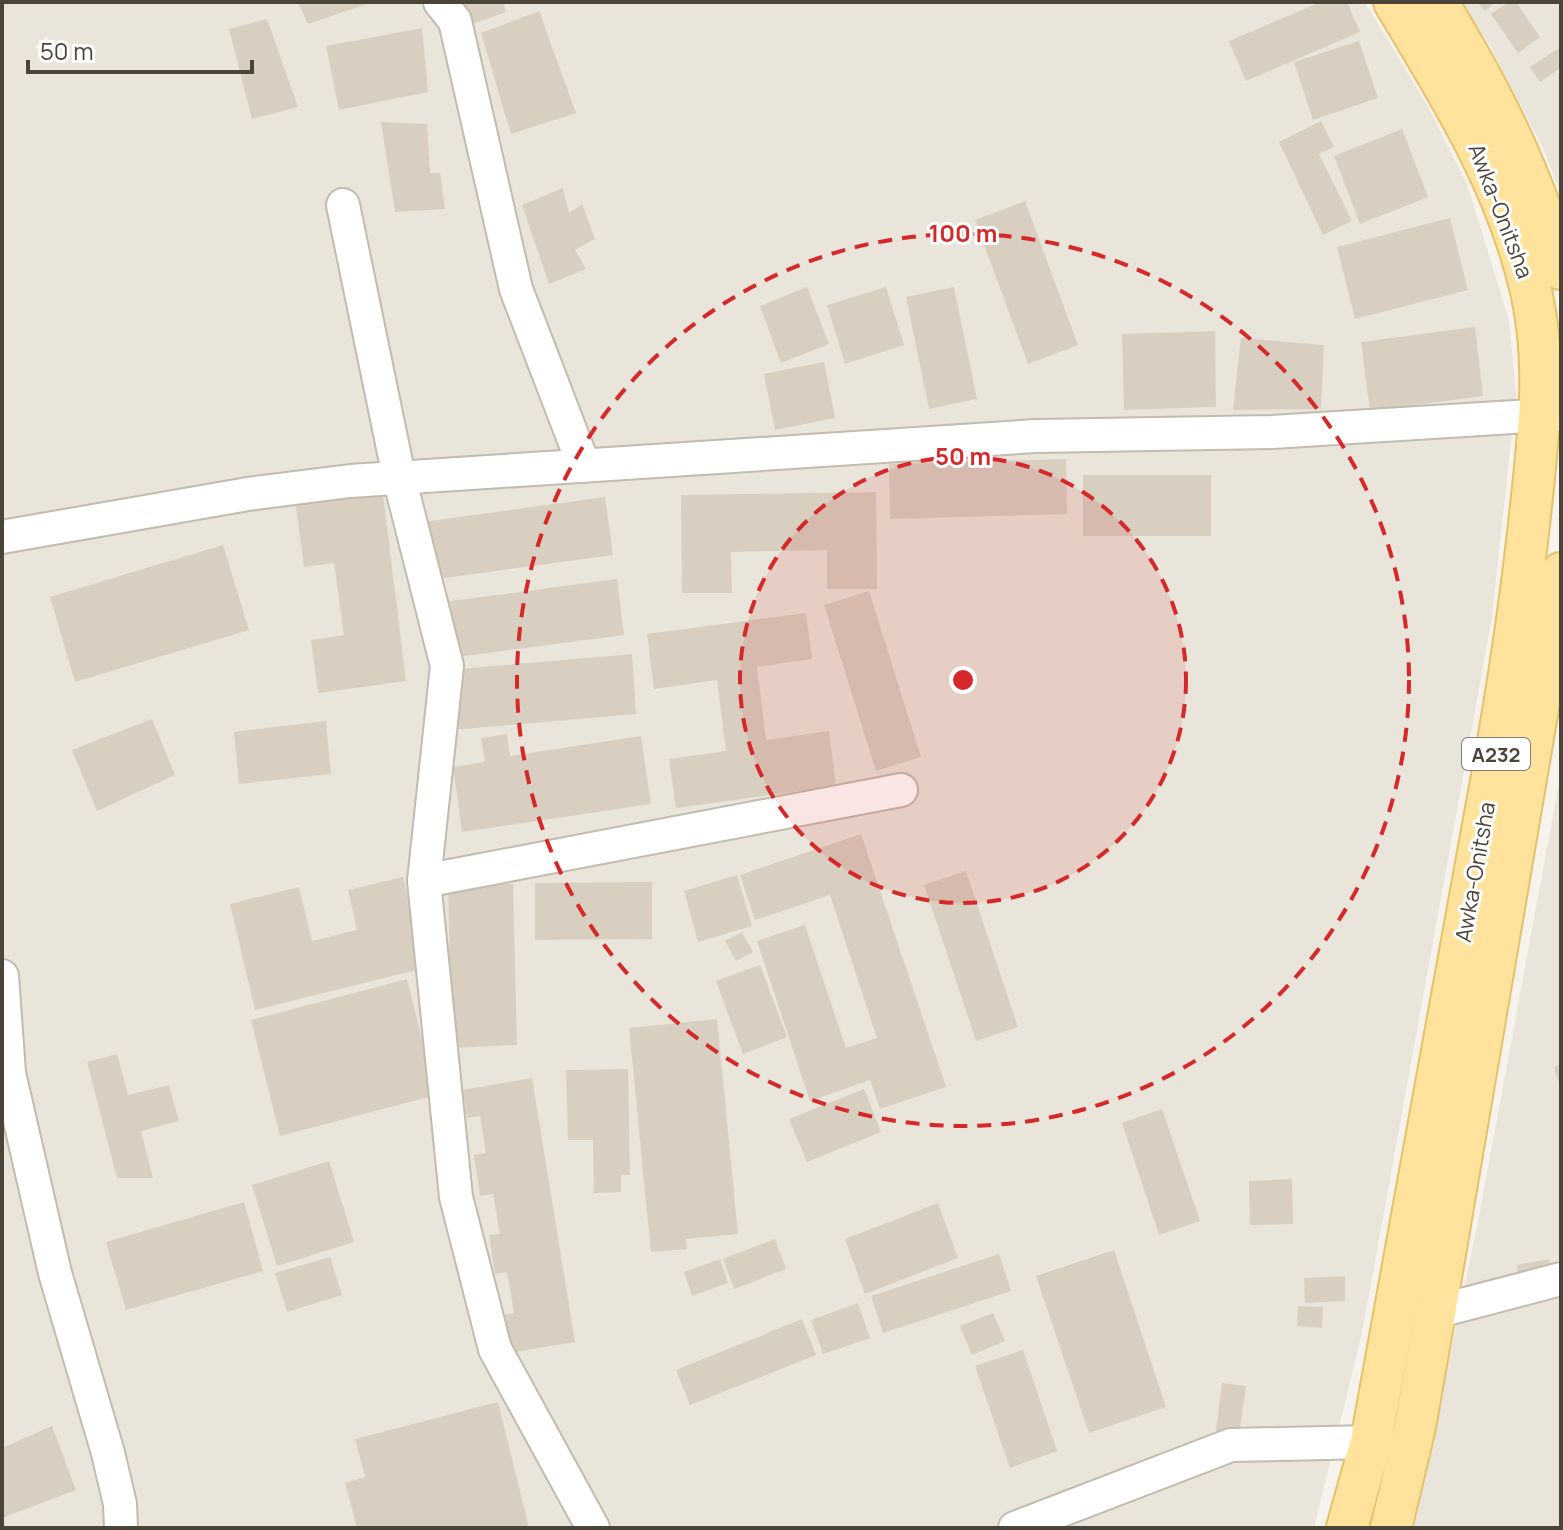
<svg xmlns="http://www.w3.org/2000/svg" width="1563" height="1530" font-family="Manrope,sans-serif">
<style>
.residential{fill:#eae5da}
.building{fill:#d8cfc1}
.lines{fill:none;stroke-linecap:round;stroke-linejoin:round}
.minor-casing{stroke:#c2bbae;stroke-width:36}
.major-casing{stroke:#e6c16a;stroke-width:44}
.minor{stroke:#fff;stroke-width:32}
.major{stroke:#ffe39c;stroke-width:40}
.ring{fill:none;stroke:#d62828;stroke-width:4;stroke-dasharray:14 10}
.labels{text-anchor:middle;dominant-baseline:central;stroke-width:6;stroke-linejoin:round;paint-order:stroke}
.shield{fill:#fff;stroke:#817c74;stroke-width:2}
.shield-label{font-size:20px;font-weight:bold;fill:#4b4439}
.street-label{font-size:22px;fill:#4b4439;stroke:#fff}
.centre{fill:#d62828;stroke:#fff;stroke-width:4}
.ring-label{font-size:24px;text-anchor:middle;font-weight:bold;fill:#d62828;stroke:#fff;stroke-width:6;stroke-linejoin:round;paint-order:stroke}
</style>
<rect width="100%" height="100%" fill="#f6f3ec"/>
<g class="residential">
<polygon points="2,2 1365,2 1428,107 1467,184 1509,320 1516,394 1492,617 1362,1333 1314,1528 2,1528"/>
<polygon points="1462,2 1561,2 1561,194 1543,148 1490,46"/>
<polygon points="1561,772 1561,1528 1414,1528 1478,1222"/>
</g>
<g class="building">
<polygon points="298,2 370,2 370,3 308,24"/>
<polygon points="453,2 503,2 506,12 467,26"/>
<polygon points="1321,2 1347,2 1360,32 1246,81 1229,41"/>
<polygon points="1477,2 1495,2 1485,11"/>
<polygon points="1509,2 1516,2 1540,37 1518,53 1491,14"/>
<polygon points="539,11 576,113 511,134 481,33"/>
<polygon points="267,19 298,107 252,119 229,29"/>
<polygon points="422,28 428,92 339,110 326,46"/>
<polygon points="1359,41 1378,98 1313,120 1294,62"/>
<polygon points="1559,48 1561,68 1540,82 1530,67"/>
<polygon points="1321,121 1334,147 1319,154 1352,221 1323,235 1279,142"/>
<polygon points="381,122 427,124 430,173 440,173 445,209 395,212"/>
<polygon points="1402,129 1428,197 1360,224 1334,156"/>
<polygon points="563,188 569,213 582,204 595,239 575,250 586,269 549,284 522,205"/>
<polygon points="1025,201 1078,345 1028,364 975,220"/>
<polygon points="1450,218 1468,290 1355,319 1337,247"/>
<polygon points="807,287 829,344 781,363 760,306"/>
<polygon points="886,287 904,345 845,364 827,305"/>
<polygon points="954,287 977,399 929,409 906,297"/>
<polygon points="1475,327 1483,396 1370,411 1361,342"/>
<polygon points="1215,331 1216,407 1124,410 1122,334"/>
<polygon points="1241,338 1324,345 1321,409 1233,410"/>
<polygon points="824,362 835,418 775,430 764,374"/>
<polygon points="1066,459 1067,514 890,519 889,464"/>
<rect x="1083" y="475" width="128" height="61"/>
<polygon points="876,492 877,589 827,589 827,550 731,552 732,593 682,593 681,495"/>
<polygon points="383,494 406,681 318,693 311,640 344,635 334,563 304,567 296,506"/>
<polygon points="605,497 613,555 430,580 423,522"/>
<polygon points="223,545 249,630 75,682 50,597"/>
<polygon points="617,579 624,635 450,658 443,602"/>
<polygon points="869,591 921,757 876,771 824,605"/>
<polygon points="806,613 812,659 757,667 766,740 829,731 836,786 676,808 669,759 726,751 717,680 654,689 647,634"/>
<polygon points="632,654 636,714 453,730 448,670"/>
<polygon points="152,719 175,775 97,811 72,750"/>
<polygon points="326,721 331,774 239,784 234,732"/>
<polygon points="507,734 510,756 641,736 651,804 462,832 453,767 485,762 481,738"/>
<polygon points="861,834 946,1087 880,1109 870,1080 810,1101 757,941 805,925 846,1048 877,1038 830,895 755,920 740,875"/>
<polygon points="966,871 1018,1027 976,1041 924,885"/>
<polygon points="737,875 752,926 698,942 684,891"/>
<polygon points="403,877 425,968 255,1010 230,904 299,887 312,941 357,930 348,890"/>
<polygon points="652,882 652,939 535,940 535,883"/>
<polygon points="513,884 517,1045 452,1048 448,885"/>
<polygon points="742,932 753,952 736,961 725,941"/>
<polygon points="760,965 787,1037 743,1054 716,981"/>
<polygon points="407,979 436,1095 280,1136 251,1020"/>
<polygon points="717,1019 738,1234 686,1239 687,1249 651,1252 629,1028"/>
<polygon points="117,1054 128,1095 169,1085 179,1121 141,1131 153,1178 117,1178 87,1062"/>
<polygon points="1561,1064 1561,1087 1560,1087 1554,1067"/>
<polygon points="628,1069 630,1175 621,1175 621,1192 594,1193 593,1140 568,1140 566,1070"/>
<polygon points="532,1078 575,1342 509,1353 503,1315 514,1313 507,1272 495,1274 489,1235 500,1234 493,1194 480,1196 474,1155 486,1153 480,1116 467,1118 463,1090"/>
<polygon points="864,1089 881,1132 807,1162 789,1119"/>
<polygon points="1162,1109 1200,1221 1159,1235 1122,1123"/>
<polygon points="329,1161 354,1242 277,1266 252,1185"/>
<polygon points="1292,1179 1293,1224 1250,1225 1249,1181"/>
<polygon points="244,1202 263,1271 126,1310 106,1242"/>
<polygon points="938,1203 958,1258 865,1294 845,1239"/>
<polygon points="775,1239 786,1269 734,1289 723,1259"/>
<polygon points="1114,1250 1166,1407 1089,1433 1036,1276"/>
<polygon points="999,1254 1011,1291 883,1333 871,1296"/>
<polygon points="330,1257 342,1295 287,1312 275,1273"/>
<polygon points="720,1259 728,1283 692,1296 684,1272"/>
<polygon points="1549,1259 1551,1272 1519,1278 1517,1265"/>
<polygon points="1345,1276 1345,1301 1305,1303 1304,1278"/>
<polygon points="858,1303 870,1338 823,1354 811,1320"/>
<polygon points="1298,1306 1323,1307 1322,1328 1297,1326"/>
<polygon points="993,1313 1005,1341 972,1355 960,1326"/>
<polygon points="802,1319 816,1355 690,1405 676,1370"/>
<polygon points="1023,1350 1057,1451 1010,1468 975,1366"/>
<polygon points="1222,1383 1246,1386 1239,1434 1216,1431"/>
<polygon points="498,1402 529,1528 357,1528 345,1483 365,1477 355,1439"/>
<polygon points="52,1426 76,1490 2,1518 2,1448"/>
</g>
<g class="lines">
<g class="minor-casing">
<g id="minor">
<polyline points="440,2 455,21 516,289 584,466"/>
<polyline points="343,205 399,477 447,666 424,881 456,1197 495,1349 593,1528"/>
<polyline points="2,537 248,494 350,481 1036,436 1272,432 1561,414"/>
<polyline points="424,881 901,790"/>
<polyline points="2,976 9,1073 55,1273 108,1453 120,1504 121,1528"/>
<polyline points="1435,1312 1561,1279"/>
<polyline points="1015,1528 1231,1445 1371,1442"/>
</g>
</g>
<g class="major-casing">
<g id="major">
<path d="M1437,2C1492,91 1530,168 1561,269"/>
<path d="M1347,1528L1371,1442C1411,1224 1452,1006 1490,787C1507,694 1521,601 1531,506C1539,432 1548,357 1529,283C1504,180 1448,92 1394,2"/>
<polyline points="1391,1528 1415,1427 1435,1312 1561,573"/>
</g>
</g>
<use href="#minor" class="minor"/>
<use href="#major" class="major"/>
</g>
<circle cx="963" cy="680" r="223" fill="#d62828" fill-opacity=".12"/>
<g class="ring">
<circle cx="963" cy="680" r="223"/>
<circle cx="963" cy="680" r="446"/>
</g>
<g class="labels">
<rect class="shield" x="1462" y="738" width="68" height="32" rx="6"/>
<g class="shield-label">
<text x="1496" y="754">A232</text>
</g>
<g class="street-label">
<text transform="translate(1501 211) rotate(69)">Awka-Onitsha</text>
<text transform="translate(1475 872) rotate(-80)">Awka-Onitsha</text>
</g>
</g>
<circle cx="963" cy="680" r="12" class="centre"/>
<g class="ring-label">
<text x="963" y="242">100 m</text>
<text x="963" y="465">50 m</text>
</g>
<rect width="1563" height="1530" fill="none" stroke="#4b4439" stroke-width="8"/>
<path d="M28 60v12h224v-12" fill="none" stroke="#4b4439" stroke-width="4"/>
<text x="40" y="60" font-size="24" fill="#4b4439" stroke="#ffffff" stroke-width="6" paint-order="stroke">50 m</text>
</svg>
